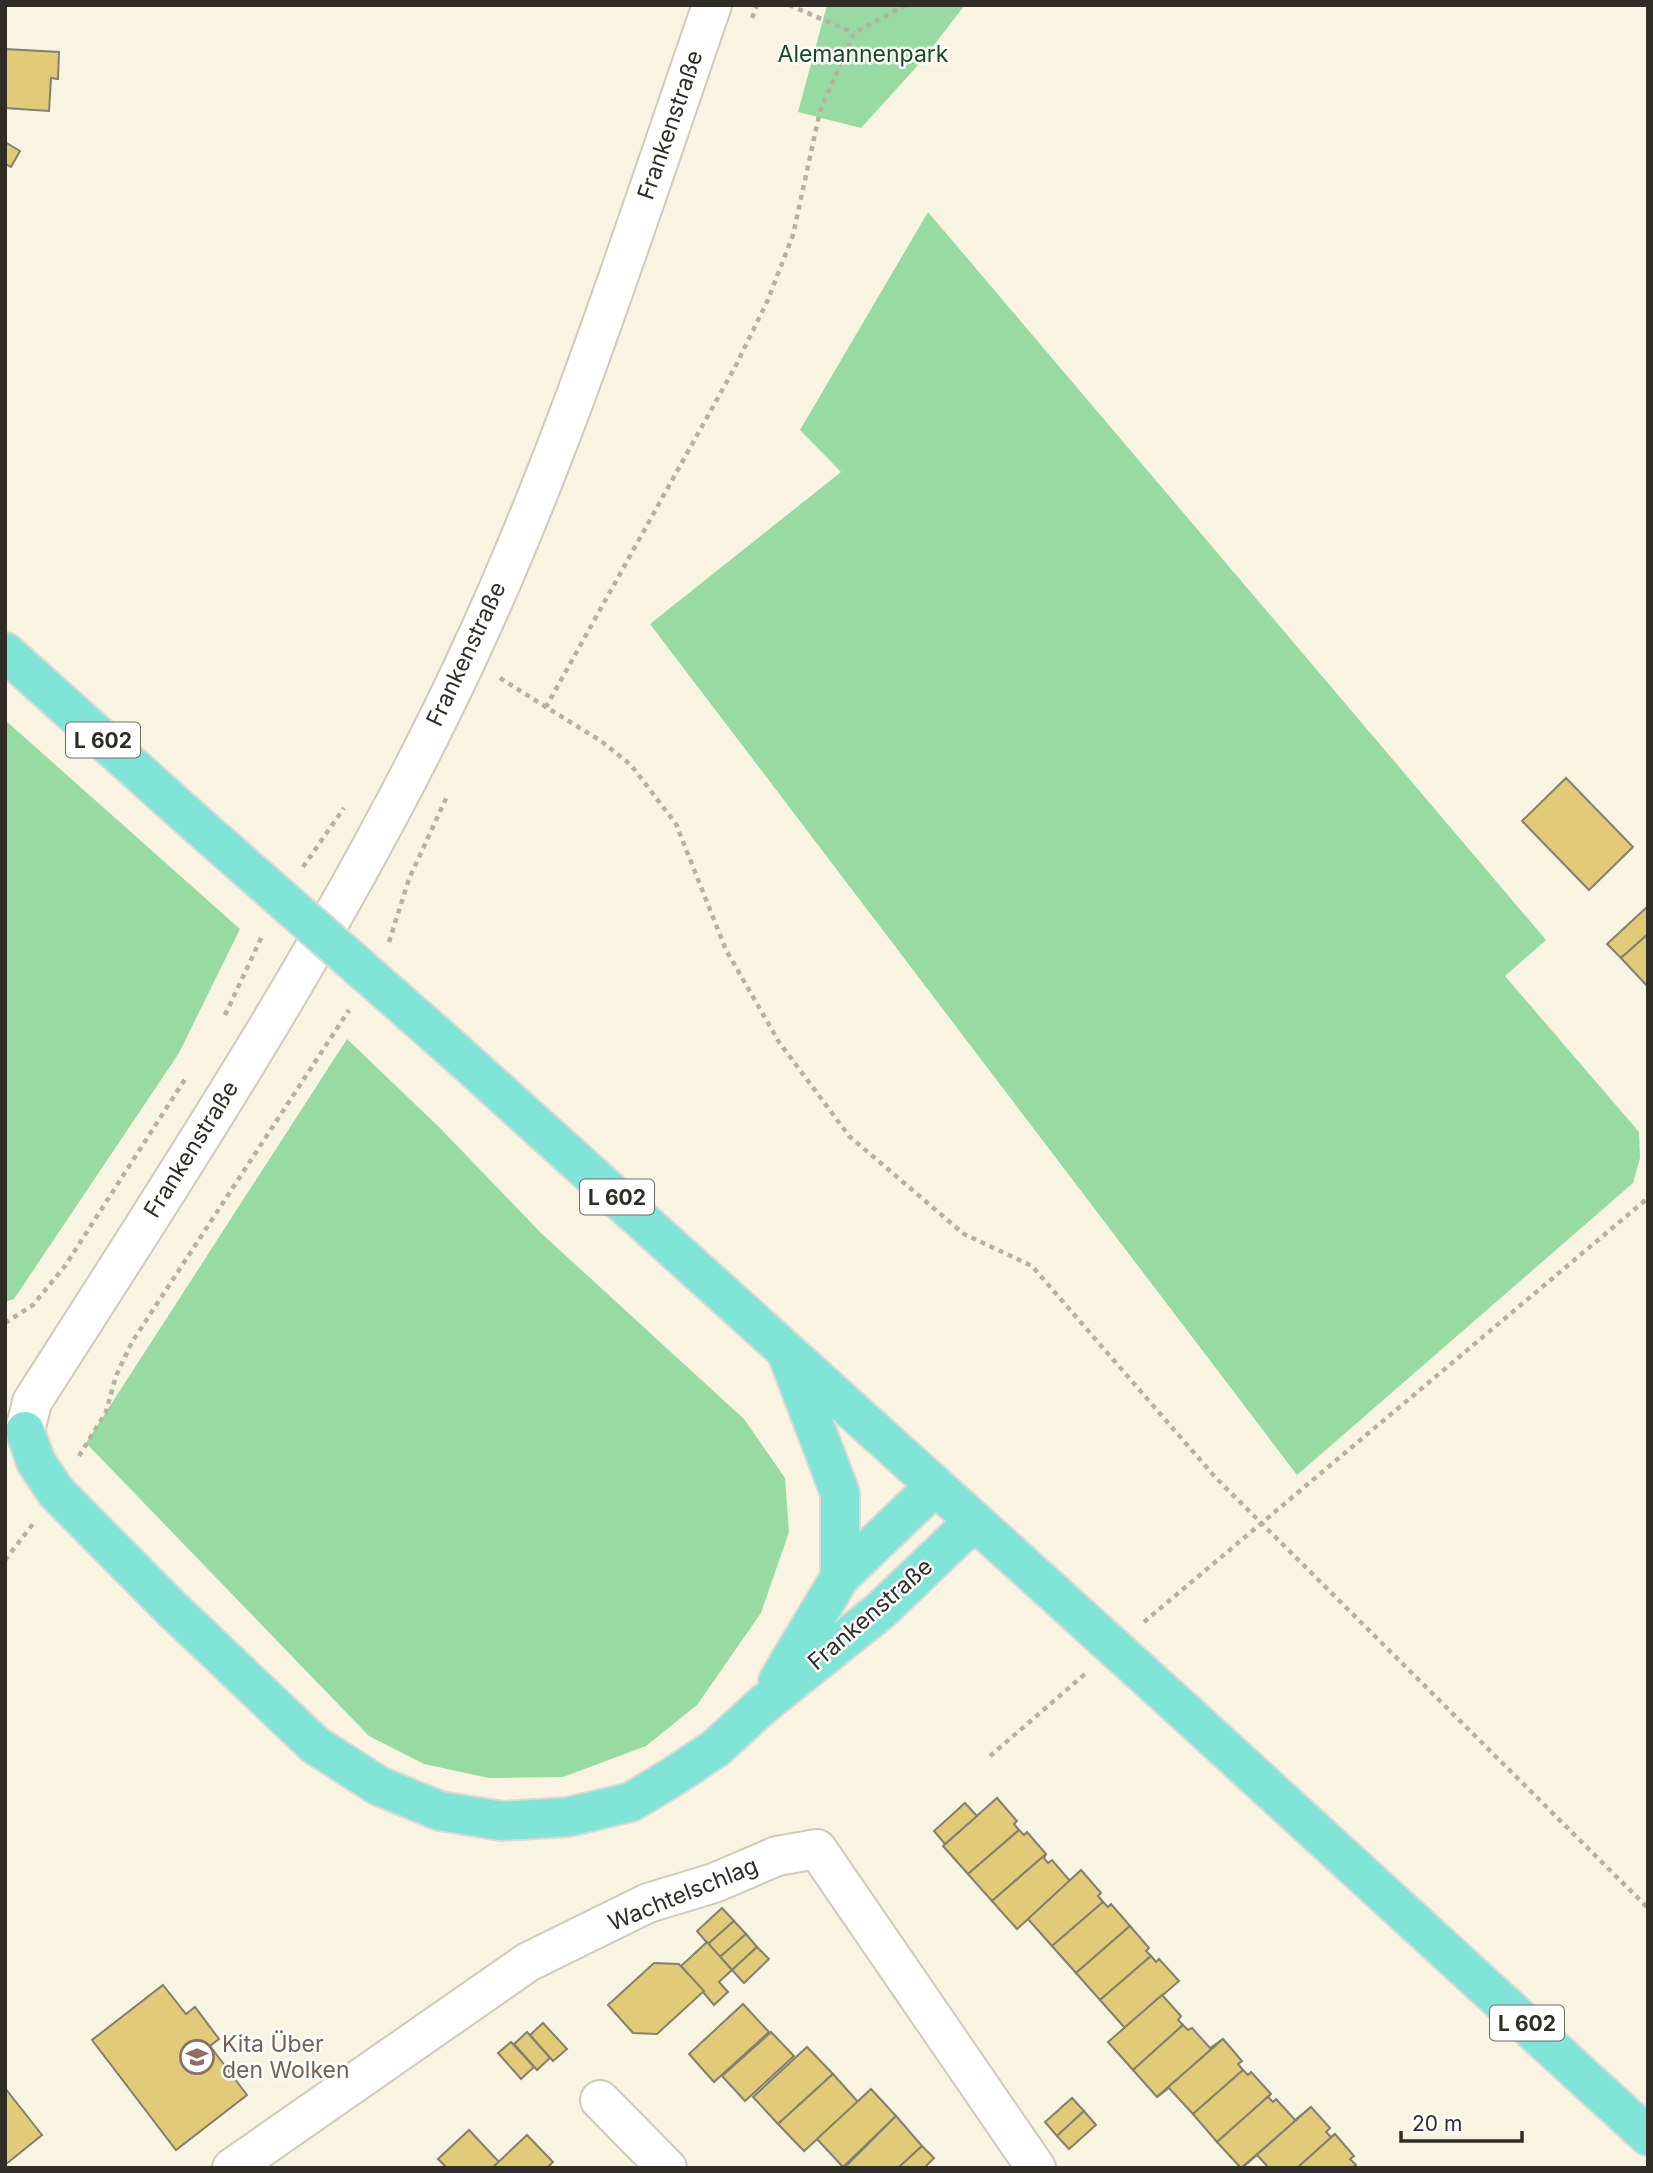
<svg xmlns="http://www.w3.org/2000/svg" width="1653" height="2173" font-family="Inter,sans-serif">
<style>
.green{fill:#97dba2}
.building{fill:#e1cb79;stroke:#847f6f;stroke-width:2}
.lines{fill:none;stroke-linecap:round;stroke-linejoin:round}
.minor-casing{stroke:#cfcab9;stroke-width:42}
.major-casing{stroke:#dad9d8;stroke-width:42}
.path{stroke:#b6b2a3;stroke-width:4.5;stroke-dasharray:5 5;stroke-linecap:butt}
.minor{stroke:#fff;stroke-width:38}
.major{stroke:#80e5d7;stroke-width:38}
.major-bridge-casing{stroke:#dad9d8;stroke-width:42;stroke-linecap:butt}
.major-bridge{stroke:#80e5d7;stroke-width:38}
.labels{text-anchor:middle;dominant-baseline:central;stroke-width:5;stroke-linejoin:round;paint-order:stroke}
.shield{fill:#fff;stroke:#6d6c67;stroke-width:2}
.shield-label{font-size:21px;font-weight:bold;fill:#2f2d26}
.park-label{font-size:23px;fill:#184924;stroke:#fff}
.street-label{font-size:23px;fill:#2f2d26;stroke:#fff}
.education-label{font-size:23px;fill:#785e54;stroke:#fff;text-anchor:start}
</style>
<rect width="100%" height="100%" fill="#f9f4e2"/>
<g class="green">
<polygon points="827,5 965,5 920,63 861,128 798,112"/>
<polygon points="928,212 1546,940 1505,976 1639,1132 1640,1158 1633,1183 1297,1475 650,624 841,472 800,430"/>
<polygon points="5,720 240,929 179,1053 14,1299 5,1302"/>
<polygon points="347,1039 439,1127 541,1233 744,1419 785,1478 789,1532 761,1613 697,1705 646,1746 563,1777 489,1778 424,1764 369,1736 86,1443"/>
</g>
<g class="building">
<polygon points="5,49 59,52 58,79 51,78 49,111 5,108"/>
<polygon points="5,142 20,151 11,167 5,164"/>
<polygon points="1566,778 1633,847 1589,890 1522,821"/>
<polygon points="1648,906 1648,934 1621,958 1607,944"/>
<polygon points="1648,934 1648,987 1621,958"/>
<polygon points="997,1798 1017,1821 1014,1824 1019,1830 968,1874 943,1846"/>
<polygon points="965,1803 977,1816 945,1844 934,1831"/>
<polygon points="1019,1830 1024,1835 1027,1832 1046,1854 992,1901 968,1874"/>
<polygon points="1046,1854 1044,1858 1048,1863 1052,1860 1070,1881 1017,1929 992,1901"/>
<polygon points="1081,1870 1101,1893 1098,1896 1103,1902 1052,1946 1028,1919"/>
<polygon points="1103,1902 1108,1907 1111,1904 1130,1926 1076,1973 1052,1946"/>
<polygon points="722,1908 734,1921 708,1944 697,1931"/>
<polygon points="734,1921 746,1934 720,1957 708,1944"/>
<polygon points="1130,1926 1149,1948 1146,1951 1151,1956 1100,2000 1076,1973"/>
<polygon points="746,1934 757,1947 732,1970 720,1957"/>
<polygon points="707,1942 732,1970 719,1982 728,1992 714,2005 681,1966"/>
<polygon points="757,1947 769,1959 744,1983 732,1970"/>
<polygon points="1151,1956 1156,1962 1159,1959 1179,1981 1125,2028 1100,2000"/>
<polygon points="654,1963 679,1964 704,1991 657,2034 633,2033 608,2005"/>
<polygon points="163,1985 186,2014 195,2007 219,2039 210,2046 247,2095 176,2150 92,2040"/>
<polygon points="1162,1995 1181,2016 1178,2020 1183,2025 1133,2070 1108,2042"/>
<polygon points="743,2004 769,2032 714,2082 689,2054"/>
<polygon points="543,2023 567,2049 553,2061 530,2035"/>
<polygon points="1183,2025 1188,2030 1192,2028 1210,2048 1223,2039 1157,2097 1133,2070"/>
<polygon points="527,2032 550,2058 537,2070 514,2044"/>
<polygon points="771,2032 794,2056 745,2101 722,2076"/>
<polygon points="1223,2039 1242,2061 1238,2064 1243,2070 1193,2114 1169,2088 1157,2097"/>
<polygon points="511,2042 534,2067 521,2079 498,2053"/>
<polygon points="807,2047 833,2074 778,2124 753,2097"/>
<polygon points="1243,2070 1248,2075 1251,2072 1271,2094 1217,2142 1193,2114"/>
<polygon points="833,2074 858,2102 804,2151 778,2124"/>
<polygon points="5,2088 42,2135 5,2165"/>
<polygon points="871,2089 896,2116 843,2167 817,2139"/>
<polygon points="1271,2094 1268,2097 1273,2102 1276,2099 1295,2120 1311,2107 1241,2168 1217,2142"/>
<polygon points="1072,2098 1084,2111 1057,2136 1045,2122"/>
<polygon points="1311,2107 1330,2128 1326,2132 1331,2137 1335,2134 1297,2168 1269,2168 1257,2155 1242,2168"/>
<polygon points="1084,2111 1096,2125 1069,2149 1057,2136"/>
<polygon points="896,2116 922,2146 898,2168 844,2168"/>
<polygon points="469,2130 499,2162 492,2168 447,2168 438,2159"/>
<polygon points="1335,2134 1354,2156 1350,2159 1356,2165 1352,2168 1297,2168"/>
<polygon points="527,2135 553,2162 547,2168 492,2168"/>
<polygon points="922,2146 934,2158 924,2168 898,2168"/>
</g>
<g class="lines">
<g class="minor-casing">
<g id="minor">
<path d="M25,1431L32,1402C185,1162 343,923 464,665C564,453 635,227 712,5"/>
<polyline points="600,2100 667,2168"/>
<polyline points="232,2168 528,1962 648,1903 714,1883 777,1856 817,1849 1036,2168"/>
</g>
</g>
<g class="major-casing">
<g id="major">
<polyline points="5,652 200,827"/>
<polyline points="450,1047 1054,1593"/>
<polyline points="788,1356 840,1493 840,1577"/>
<polyline points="25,1431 36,1462 56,1492 170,1607 315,1745 379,1786 440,1811 502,1821 568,1817 631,1802 674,1776 716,1748 764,1704 880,1611 974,1521"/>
<polyline points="778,1681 840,1577 935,1486"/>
<polyline points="1184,1711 1648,2136"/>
</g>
</g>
<g class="path">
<polyline points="789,5 854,33"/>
<polyline points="906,5 854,33 820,111 793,235 767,302 735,367 546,707 601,741 631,765 676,824 726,950 779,1042 849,1136 964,1234 1032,1266 1215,1477 1648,1908"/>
<polyline points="752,18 757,5"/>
<polyline points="500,678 546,707"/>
<polyline points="303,867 344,808"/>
<polyline points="389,942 409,879 448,794"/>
<polyline points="225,1015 263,934"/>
<polyline points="5,1323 33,1305 65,1266 187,1076"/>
<polyline points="79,1456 106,1412 116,1376 132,1342 349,1010"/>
<polyline points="5,1560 33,1524"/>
<polyline points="1144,1622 1648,1198"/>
<polyline points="990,1756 1085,1674"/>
</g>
<use href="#minor" class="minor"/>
<use href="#major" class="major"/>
<g class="major-bridge-casing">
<g id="major-bridge">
<polyline points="200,827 450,1047"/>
<polyline points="1054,1593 1184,1711"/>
</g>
</g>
<use href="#major-bridge" class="major-bridge"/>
</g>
<defs>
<g id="school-ring" transform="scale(1.75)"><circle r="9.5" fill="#fff" stroke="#8d6e63" stroke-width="1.5"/><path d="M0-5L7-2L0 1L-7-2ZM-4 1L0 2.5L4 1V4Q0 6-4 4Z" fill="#8d6e63"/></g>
</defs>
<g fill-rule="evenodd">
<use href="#school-ring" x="197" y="2057"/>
</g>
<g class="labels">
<g class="shield">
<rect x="66" y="722.5" width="74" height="35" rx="5"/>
<rect x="580" y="1179.5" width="74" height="35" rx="5"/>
<rect x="1490" y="2005.5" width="74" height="35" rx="5"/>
</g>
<g class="shield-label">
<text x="103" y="740">L 602</text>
<text x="617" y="1197">L 602</text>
<text x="1527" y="2023">L 602</text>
</g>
<g class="park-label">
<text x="863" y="54">Alemannenpark</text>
</g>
<g class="street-label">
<text transform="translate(670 125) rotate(-71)">Frankenstraße</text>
<text transform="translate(466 654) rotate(-65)">Frankenstraße</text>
<text transform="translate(191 1149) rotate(-58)">Frankenstraße</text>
<text transform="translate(870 1614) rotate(-41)">Frankenstraße</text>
<text transform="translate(683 1894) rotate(-22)">Wachtelschlag</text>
</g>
<g class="education-label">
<text x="222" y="2044">Kita Über<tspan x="222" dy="26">den Wolken</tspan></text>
</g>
</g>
<rect width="1653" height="2173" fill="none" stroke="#2f2d26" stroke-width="14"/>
<path d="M1401 2131v10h121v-10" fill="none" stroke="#2f2d26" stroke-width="3.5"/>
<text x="1412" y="2131" font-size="21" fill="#2f2d26" stroke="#ffffff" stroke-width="5" paint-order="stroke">20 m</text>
</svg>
